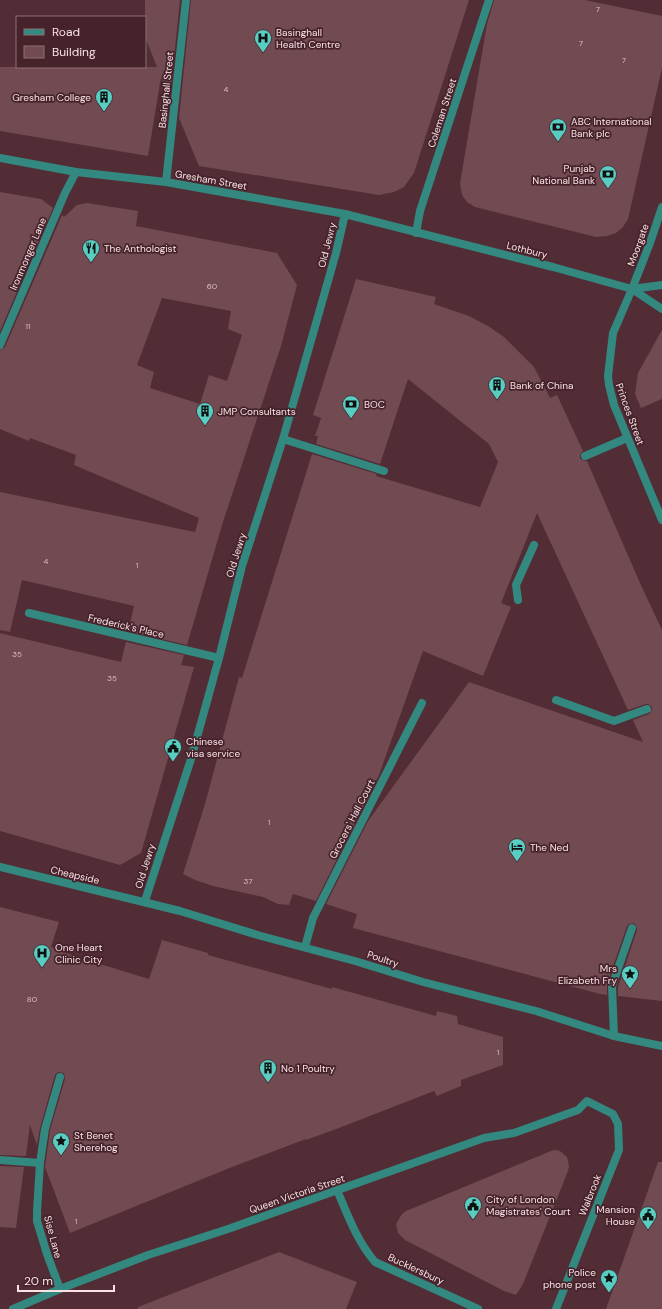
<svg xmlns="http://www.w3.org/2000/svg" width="662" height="1309" font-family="'DM Sans',sans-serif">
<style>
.building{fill:#714a52;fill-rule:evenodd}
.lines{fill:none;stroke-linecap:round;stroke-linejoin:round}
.service{stroke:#338880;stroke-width:8}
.minor{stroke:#338880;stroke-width:8}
.tertiary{stroke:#338880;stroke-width:8}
.labels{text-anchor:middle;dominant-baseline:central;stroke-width:3.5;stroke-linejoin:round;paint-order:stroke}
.number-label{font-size:8px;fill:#d8bcc1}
.poi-label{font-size:10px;fill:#fae2e6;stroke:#46232b;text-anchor:start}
.street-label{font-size:10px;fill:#fae2e6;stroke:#46232b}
</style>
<rect width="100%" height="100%" fill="#522d35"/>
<g class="building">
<polygon points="145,0 180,0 170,97 161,77 148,156 0,131 0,67 157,67 145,37"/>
<polygon points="191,0 469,0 414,173 404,187 394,192 379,195 199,166 179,118"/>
<polygon points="494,0 585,0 662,16 662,68 628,219 623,227 616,233 607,236 596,237 475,207 467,202 462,195 460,183 487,24"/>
<polygon points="0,192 41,199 53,208 0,331"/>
<path d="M87,203L138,211L136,226L277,253L297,285L281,346L223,522L187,645L128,631L134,606L22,580L10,632L0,630V492L195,532L199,518L74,465L76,455L30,438L29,441L0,429V350L5,347L62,215L64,217L77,205ZM162,298L231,311L228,329L242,335L227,381L209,375L200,404L150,388L154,372L137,365Z"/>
<polygon points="356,279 436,297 434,304 469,316 488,326 504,337 534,367 550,398 557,395 583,451 580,455 580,458 584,461 587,461 640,583 662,630 662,1001 618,996 618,987 637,930 636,925 633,923 629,924 627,926 607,984 607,995 600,994 353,928 357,914 326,904 368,821 469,682 643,742 633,720 649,714 652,710 652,707 648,704 646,704 628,710 537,513 501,603 511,607 483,676 423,651 379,775 316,901 293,894 289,905 278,904 263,897 213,886 195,880 183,874 205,804 239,677 242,678 312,454 377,474 376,476 480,507 498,462 489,444 408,379 380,464 316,444 318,436 315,436 321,418 313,415"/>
<polygon points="662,330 662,399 641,408 635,394 638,373"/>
<polygon points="0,633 121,662 126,642 184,655 181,665 194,667 141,853 120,865 0,831"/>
<polygon points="0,907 59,922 51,947 99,966 100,964 149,979 162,940 208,953 208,955 332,989 332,987 436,1016 437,1011 457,1016 458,1024 503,1037 503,1065 461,1080 461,1086 437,1096 434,1091 339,1128 306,1140 306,1139 232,1167 70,1233 45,1167 50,1130 65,1079 64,1073 58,1072 55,1075 40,1128 37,1145 30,1125 26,1156 0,1155"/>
<polygon points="555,1150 560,1151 567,1157 569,1166 568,1171 523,1284 516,1295 504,1291 405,1240 398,1233 396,1224 402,1214 406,1211 551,1151"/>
<polygon points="658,1162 662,1162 662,1309 606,1309"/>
<polygon points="0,1166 24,1167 16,1228 0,1227"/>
<polygon points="279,1252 357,1282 346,1309 138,1309 138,1307"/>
</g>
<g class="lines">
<g class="service">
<polyline points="283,439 384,471"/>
<polyline points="585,456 627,438"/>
<polyline points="518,600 516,585 534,545"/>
<polyline points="556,700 614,721 647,709"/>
<polyline points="40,1163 45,1129 60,1077"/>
</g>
<g class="minor">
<polyline points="166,182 186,0"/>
<polyline points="416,233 420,211 489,0"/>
<polyline points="632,289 662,309"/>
<polyline points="632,289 662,285"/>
<polyline points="0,345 65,193 76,172"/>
<polyline points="29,613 219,658"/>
<polyline points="145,901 191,759 219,658 242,566 283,439 336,253 345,214"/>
<polyline points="305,947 313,918 422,703"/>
<polyline points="614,1036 612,986 632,928"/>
<polyline points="0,1160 40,1163 37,1211 37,1221 47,1254 60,1289"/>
<path d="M337,1190C348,1216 357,1241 375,1262L478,1309"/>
<polyline points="13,1309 60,1289 148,1255 228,1229 484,1138 514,1133 578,1110 587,1101 613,1114 618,1124 619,1150 556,1309"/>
</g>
<g class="tertiary">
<polyline points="0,158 76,172 166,182 345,214 553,267 632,289"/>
<polyline points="662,207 650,243 632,289 613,333 608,376 609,385 614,405 662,520"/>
<polyline points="0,867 180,911 261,936 355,961 423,982 536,1011 614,1036 662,1046"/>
</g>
</g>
<defs>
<g id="hospital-pin" transform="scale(0.9)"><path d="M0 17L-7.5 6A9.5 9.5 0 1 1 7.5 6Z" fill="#57cec1" stroke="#46232b"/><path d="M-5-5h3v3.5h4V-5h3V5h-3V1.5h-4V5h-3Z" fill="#111"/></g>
<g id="building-pin" transform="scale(0.9)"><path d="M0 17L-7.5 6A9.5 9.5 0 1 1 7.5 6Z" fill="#57cec1" stroke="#46232b"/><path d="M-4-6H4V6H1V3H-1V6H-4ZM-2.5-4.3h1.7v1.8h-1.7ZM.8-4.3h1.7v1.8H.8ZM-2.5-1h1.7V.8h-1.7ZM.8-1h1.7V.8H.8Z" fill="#111"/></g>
<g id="bank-pin" transform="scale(0.9)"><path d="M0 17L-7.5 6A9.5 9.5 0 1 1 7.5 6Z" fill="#57cec1" stroke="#46232b"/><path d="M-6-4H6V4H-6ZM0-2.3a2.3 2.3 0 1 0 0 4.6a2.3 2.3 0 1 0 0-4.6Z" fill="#111"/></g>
<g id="restaurant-pin" transform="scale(0.9)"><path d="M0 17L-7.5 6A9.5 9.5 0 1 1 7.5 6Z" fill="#57cec1" stroke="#46232b"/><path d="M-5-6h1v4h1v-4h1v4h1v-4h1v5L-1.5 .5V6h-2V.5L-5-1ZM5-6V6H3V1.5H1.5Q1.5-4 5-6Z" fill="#111"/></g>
<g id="civic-pin" transform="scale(0.9)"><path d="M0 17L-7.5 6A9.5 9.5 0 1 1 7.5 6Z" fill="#57cec1" stroke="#46232b"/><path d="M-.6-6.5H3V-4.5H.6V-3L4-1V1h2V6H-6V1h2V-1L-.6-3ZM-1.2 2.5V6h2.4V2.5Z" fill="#111"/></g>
<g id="hotel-pin" transform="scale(0.9)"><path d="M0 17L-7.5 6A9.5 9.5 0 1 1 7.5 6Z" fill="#57cec1" stroke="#46232b"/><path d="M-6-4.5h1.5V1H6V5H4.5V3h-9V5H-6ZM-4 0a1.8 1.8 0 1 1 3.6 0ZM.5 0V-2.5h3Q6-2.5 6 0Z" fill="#111"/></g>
<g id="sight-pin" transform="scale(0.9)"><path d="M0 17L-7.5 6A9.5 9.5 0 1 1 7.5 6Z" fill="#57cec1" stroke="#46232b"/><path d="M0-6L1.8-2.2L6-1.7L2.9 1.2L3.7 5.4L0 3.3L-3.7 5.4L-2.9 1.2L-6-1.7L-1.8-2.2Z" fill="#111"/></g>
</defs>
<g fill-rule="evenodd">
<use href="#hospital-pin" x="263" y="38"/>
<use href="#building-pin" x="104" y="97"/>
<use href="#bank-pin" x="558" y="127"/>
<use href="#bank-pin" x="608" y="174"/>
<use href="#restaurant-pin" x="91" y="248"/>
<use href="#building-pin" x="497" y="385"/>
<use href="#bank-pin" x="351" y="404"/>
<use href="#building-pin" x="205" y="411"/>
<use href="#civic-pin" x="173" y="747"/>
<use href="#hotel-pin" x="517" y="847"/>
<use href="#hospital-pin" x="42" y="953"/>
<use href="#sight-pin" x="630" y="974"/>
<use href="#building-pin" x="268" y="1068"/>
<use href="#sight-pin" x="61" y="1141"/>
<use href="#civic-pin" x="473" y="1205"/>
<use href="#civic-pin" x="648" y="1215"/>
<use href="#sight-pin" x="609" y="1278"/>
</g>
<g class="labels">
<g class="number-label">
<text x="598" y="9">7</text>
<text x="581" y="43">7</text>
<text x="624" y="60">7</text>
<text x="226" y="89">4</text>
<text x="212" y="286">60</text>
<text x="28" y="326">11</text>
<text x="46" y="561">4</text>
<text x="137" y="565">1</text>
<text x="17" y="654">35</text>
<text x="112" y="678">35</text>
<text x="269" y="822">1</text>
<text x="248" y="881">37</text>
<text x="32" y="999">80</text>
<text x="498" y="1052">1</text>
<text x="76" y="1221">1</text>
</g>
<g class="poi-label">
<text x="276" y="32">Basinghall<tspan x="276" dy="12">Health Centre</tspan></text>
<text x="91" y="97" text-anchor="end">Gresham College</text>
<text x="571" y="121">ABC International<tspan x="571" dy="12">Bank plc</tspan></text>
<text x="595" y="168" text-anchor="end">Punjab<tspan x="595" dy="12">National Bank</tspan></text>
<text x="104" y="248">The Anthologist</text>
<text x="510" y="385">Bank of China</text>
<text x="364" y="404">BOC</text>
<text x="218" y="411">JMP Consultants</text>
<text x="186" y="741">Chinese<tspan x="186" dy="12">visa service</tspan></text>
<text x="530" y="847">The Ned</text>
<text x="55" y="947">One Heart<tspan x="55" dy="12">Clinic City</tspan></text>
<text x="617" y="968" text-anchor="end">Mrs<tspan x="617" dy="12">Elizabeth Fry</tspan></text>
<text x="281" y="1068">No 1 Poultry</text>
<text x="74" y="1135">St Benet<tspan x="74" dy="12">Sherehog</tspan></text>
<text x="486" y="1199">City of London<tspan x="486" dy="12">Magistrates' Court</tspan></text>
<text x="635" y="1209" text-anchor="end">Mansion<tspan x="635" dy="12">House</tspan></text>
<text x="596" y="1272" text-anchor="end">Police<tspan x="596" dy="12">phone post</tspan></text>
</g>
<g class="street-label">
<text transform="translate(166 90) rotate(-84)">Basinghall Street</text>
<text transform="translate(442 113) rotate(-72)">Coleman Street</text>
<text transform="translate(211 180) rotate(10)">Gresham Street</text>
<text transform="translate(327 245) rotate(-76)">Old Jewry</text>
<text transform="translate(638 245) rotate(-70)">Moorgate</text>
<text transform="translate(527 250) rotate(14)">Lothbury</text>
<text transform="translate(28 254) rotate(-67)">Ironmonger Lane</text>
<text transform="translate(630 414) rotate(70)">Princes Street</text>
<text transform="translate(236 555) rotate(-73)">Old Jewry</text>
<text transform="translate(126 626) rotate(13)">Frederick's Place</text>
<text transform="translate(352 819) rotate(-63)">Grocers' Hall Court</text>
<text transform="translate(145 866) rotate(-73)">Old Jewry</text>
<text transform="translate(75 875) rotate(13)">Cheapside</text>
<text transform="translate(383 959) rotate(18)">Poultry</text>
<text transform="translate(297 1194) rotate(-19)">Queen Victoria Street</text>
<text transform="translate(590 1195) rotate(-68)">Walbrook</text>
<text transform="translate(53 1237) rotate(75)">Sise Lane</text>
<text transform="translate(416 1269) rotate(25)">Bucklersbury</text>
</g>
</g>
<rect x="16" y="16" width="130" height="52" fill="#46232b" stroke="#8e6f76"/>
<rect x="24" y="29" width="20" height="6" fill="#338880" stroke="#8e6f76"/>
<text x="52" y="36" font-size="12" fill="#fae2e6">Road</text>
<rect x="24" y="46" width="20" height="12" fill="#714a52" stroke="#8e6f76"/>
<text x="52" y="56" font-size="12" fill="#fae2e6">Building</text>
<path d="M18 1285v6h96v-6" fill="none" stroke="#fae2e6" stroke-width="2"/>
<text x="24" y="1285" font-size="12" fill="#fae2e6" stroke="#46232b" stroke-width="3" paint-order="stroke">20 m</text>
</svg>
